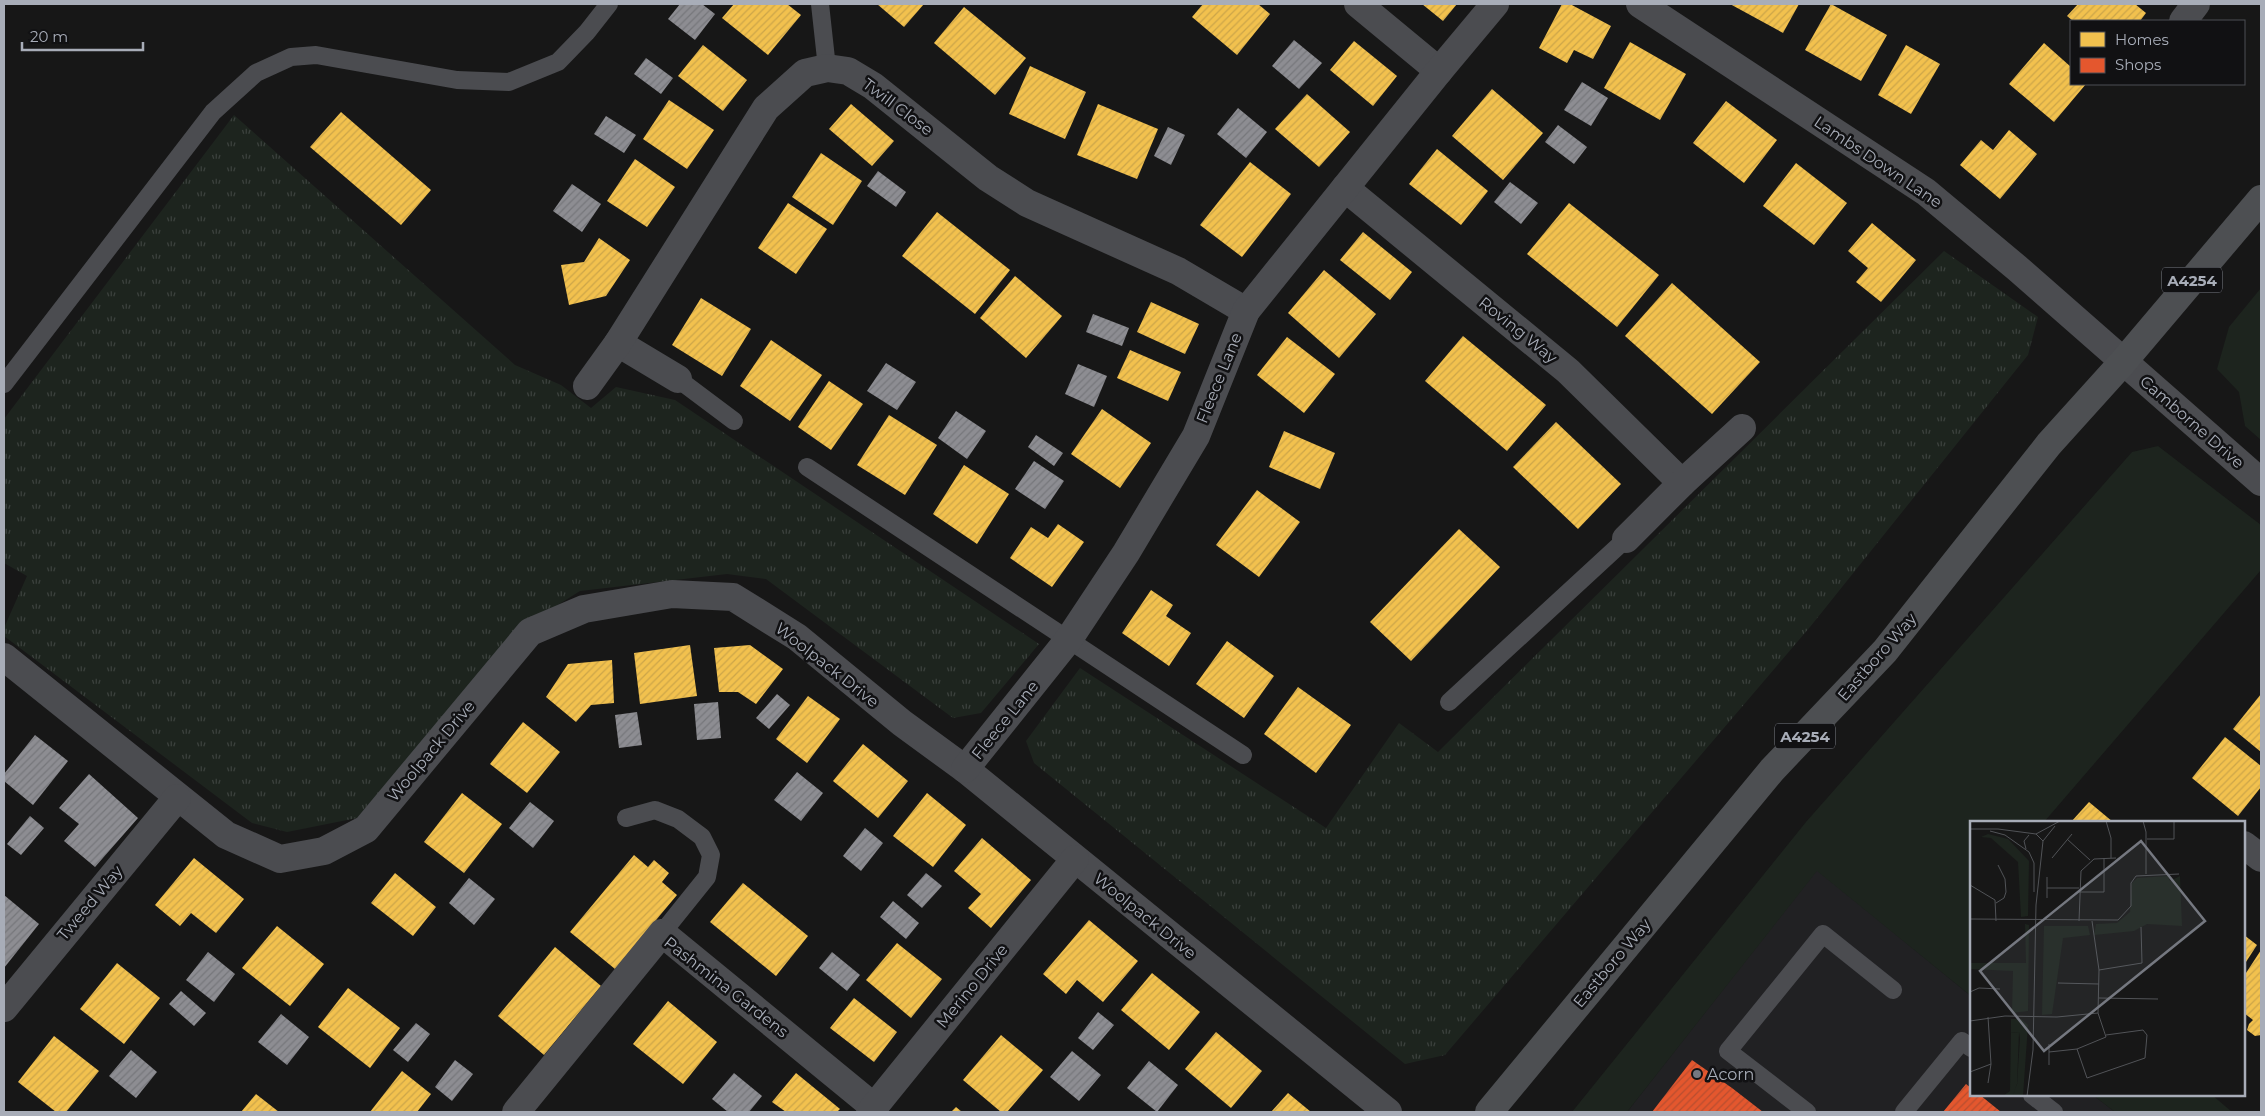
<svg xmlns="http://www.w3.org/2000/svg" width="2265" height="1116" font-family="Montserrat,sans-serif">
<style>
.built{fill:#212123}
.grass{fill:#1d241e}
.park{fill:url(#park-tufts)}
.homes{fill:url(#homes-hatch)}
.shops{fill:url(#shops-hatch)}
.industry{fill:url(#industry-hatch)}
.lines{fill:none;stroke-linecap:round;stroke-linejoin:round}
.lane{stroke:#4b4c50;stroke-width:18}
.street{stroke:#4b4c50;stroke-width:28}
.primary{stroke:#4d4f52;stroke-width:28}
.poi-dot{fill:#757880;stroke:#111113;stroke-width:2}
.labels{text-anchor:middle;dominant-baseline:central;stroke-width:5;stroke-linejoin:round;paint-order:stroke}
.shield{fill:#111113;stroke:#7b7e86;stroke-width:1}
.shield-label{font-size:15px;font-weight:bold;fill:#a8adb8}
.street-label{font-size:16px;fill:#a8adb8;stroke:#111113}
.poi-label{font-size:16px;fill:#a8adb8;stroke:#111113;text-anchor:start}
.inset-road{fill:none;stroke:#515357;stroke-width:1}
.view{fill:#757880;fill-opacity:0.15;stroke:#757880;stroke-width:2.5}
.inset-edge{fill:none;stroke:#a8adb8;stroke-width:2.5}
</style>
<defs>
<pattern id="park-tufts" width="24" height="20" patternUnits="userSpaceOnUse" patternTransform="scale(1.25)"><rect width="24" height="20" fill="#1d241e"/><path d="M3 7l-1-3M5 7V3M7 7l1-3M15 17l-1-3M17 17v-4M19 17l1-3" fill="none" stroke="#3b413d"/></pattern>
<pattern id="homes-hatch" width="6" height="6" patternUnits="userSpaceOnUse" patternTransform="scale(1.25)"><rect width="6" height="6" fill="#f2c14e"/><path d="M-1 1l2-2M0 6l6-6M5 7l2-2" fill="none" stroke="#cca549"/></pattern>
<pattern id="shops-hatch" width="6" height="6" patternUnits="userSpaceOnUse" patternTransform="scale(1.25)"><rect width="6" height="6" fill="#e4572e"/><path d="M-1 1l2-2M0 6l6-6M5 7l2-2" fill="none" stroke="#b84e30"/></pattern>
<pattern id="industry-hatch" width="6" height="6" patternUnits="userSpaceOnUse" patternTransform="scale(1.25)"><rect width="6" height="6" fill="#8d8d92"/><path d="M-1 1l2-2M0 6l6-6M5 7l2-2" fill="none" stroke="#76777b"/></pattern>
</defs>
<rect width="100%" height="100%" fill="#171717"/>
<polygon class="built" points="1817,870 1971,996 1971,1095 2093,1095 2115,1112 1627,1112"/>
<g class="grass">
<polygon points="2261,288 2261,440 2245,426 2239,392 2217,369 2229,327"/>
<polygon points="2158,446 2261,525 2261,570 2044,822 1971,822 1971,996 1817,871 1627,1112 1572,1112 1806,822 2132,452"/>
<polygon points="2093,1095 2212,1095 2232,1112 2115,1112"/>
</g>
<g class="park">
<polygon points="234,115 515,365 561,385 591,408 616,387 675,400 1039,644 981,713 953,718 766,579 727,574 580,591 518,630 357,818 287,832 252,823 4,636 4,628 27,576 4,563 4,419"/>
<polygon points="1944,251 2038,317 2028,355 1810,627 1445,1055 1405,1064 1034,763 1026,741 1080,668 1326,828 1399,723 1438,752"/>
</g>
<g class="homes">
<polygon points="734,4 787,4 801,15 768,55 722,18"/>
<polygon points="877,4 924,4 904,27"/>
<polygon points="1203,4 1258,4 1270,14 1237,55 1192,17"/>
<polygon points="1422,4 1457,4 1443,21"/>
<polygon points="1562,4 1570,4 1611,26 1593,59 1574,50 1567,63 1539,48"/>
<polygon points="1730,4 1799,4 1783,33"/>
<polygon points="1831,4 1887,35 1861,81 1805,50"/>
<polygon points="2078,4 2135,4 2146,13 2140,21 2073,21 2067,16"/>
<polygon points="964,7 1026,58 995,95 934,43"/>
<polygon points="1354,41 1397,76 1373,106 1330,70"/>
<polygon points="1630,42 1686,74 1660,120 1604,88"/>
<polygon points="2044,43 2071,67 2071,84 2086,84 2054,122 2009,84"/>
<polygon points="703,45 747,80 723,111 678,76"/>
<polygon points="1906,45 1940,64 1911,114 1878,95"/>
<polygon points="1030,66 1086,92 1065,139 1009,114"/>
<polygon points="1492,89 1543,133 1503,180 1452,136"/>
<polygon points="1307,94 1350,132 1319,167 1275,129"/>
<polygon points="669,100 714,130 687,169 643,139"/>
<polygon points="1726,101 1777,140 1744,183 1693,143"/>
<polygon points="851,104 894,141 872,166 829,129"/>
<polygon points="1098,104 1158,129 1137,179 1077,155"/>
<polygon points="341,112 431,190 401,225 310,147"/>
<polygon points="2009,130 2037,154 2000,199 1960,165 1981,140 1993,150"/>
<polygon points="1437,149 1488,191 1461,225 1409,184"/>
<polygon points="821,153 862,181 833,225 792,197"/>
<polygon points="635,159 675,187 647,227 607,201"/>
<polygon points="1250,162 1291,194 1242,257 1200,225"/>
<polygon points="1796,163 1847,203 1814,245 1763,206"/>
<polygon points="788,203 827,229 796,274 758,248"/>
<polygon points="1569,203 1659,275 1617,327 1527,254"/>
<polygon points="937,212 1010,270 975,314 902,256"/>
<polygon points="1872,223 1916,260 1881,302 1856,282 1868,268 1848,251"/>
<polygon points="1363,232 1412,272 1390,300 1340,260"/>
<polygon points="599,238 630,260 606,296 569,305 561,265 584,262"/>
<polygon points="1324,270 1376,314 1339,358 1288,313"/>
<polygon points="1015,276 1062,316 1026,358 980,318"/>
<polygon points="1672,283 1760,362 1712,414 1625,336"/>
<polygon points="701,298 751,329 722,376 672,345"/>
<polygon points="1151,302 1199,324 1185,354 1137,332"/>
<polygon points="1463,336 1546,405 1507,451 1425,381"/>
<polygon points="1287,337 1335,374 1304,413 1257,375"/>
<polygon points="771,340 822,375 790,421 740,386"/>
<polygon points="1130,350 1181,372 1168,401 1117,378"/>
<polygon points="829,381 863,404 831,450 798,427"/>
<polygon points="1102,409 1151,443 1120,488 1071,454"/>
<polygon points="889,415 937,445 905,495 857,465"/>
<polygon points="1556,422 1621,484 1578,529 1513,467"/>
<polygon points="1284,431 1335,453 1320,489 1269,467"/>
<polygon points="964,465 1009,494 977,544 933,514"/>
<polygon points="1257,490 1300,522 1259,577 1216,545"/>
<polygon points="1058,524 1084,542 1052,587 1010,558 1031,527 1048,538"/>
<polygon points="1459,529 1500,567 1411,661 1370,622"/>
<polygon points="1151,590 1173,605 1166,616 1191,633 1169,666 1122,633"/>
<polygon points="1227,641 1274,676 1244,718 1196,684"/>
<polygon points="690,645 697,696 640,704 634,653"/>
<polygon points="750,645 783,669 756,704 738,692 719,692 714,648"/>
<polygon points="612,660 614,703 591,705 576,722 546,697 568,664"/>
<polygon points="1298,687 1351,725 1316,773 1264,734"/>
<polygon points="2261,694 2261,752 2233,729"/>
<polygon points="808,696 840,719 807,763 776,739"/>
<polygon points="523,722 560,752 527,793 490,764"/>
<polygon points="2225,737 2261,766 2261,787 2238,816 2192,778"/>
<polygon points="863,744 908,781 878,818 833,781"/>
<polygon points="462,793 502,824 464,873 424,842"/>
<polygon points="927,793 966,825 933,867 893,836"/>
<polygon points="2089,802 2113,822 2071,822"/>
<polygon points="982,838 1031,880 991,928 968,908 981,894 954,871"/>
<polygon points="634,855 648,867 654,860 669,873 662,882 677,895 615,969 570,932"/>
<polygon points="194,858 244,899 216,933 191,913 180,926 155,905"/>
<polygon points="395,873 436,907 413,936 371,903"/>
<polygon points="743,883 808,936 776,976 710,922"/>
<polygon points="1089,920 1138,961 1103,1002 1077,980 1066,994 1043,974"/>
<polygon points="277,926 324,964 290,1006 242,968"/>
<polygon points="2244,935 2257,945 2244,965"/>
<polygon points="897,943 942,979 911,1018 866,980"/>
<polygon points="555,947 601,986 544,1055 498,1016"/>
<polygon points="2261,950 2261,1035 2255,1036 2247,1030 2249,1024 2253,1020 2244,1013 2244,976"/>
<polygon points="117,963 160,998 124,1044 80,1009"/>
<polygon points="1152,973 1200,1012 1169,1050 1121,1010"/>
<polygon points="348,988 400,1028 370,1068 318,1027"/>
<polygon points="854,998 897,1032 874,1062 830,1028"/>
<polygon points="668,1001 717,1042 683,1084 633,1044"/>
<polygon points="1216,1032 1262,1071 1231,1108 1185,1069"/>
<polygon points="1001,1035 1043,1070 1007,1112 1001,1112 963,1080"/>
<polygon points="54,1036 99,1071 66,1112 56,1112 18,1082"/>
<polygon points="402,1071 431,1094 417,1112 370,1112"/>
<polygon points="796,1073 840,1109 837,1112 786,1112 772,1102"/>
<polygon points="1288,1093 1311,1112 1271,1112"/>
<polygon points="256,1094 279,1112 241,1112"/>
<polygon points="956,1107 962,1112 951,1112"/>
</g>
<g class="shops">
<polygon points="1692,1060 1732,1088 1763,1112 1652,1112"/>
<polygon points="1966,1084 1971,1088 1971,1095 1980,1095 2001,1112 1943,1112"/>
</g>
<g class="industry">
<polygon points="680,4 702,4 715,14 695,40 668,19"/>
<polygon points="1294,40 1322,63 1299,89 1272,66"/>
<polygon points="646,58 673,78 661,94 634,74"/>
<polygon points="1582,82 1608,98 1591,126 1564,110"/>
<polygon points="1238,108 1267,132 1246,158 1217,134"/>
<polygon points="606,116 636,135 624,153 594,134"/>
<polygon points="1558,125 1587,147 1574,164 1545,142"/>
<polygon points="1168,127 1185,135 1171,165 1154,156"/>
<polygon points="878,171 906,192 896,207 867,186"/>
<polygon points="1510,182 1538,203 1521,224 1494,202"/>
<polygon points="572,184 601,204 582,232 553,211"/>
<polygon points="1093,314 1129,328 1122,346 1086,332"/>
<polygon points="886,363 916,382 897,410 867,391"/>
<polygon points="1078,364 1107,376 1094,407 1065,394"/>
<polygon points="956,411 986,431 967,459 938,438"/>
<polygon points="1036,435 1063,453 1054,466 1028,447"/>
<polygon points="1034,461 1064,481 1045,509 1015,489"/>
<polygon points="777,694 790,705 769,729 756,718"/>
<polygon points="718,702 721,738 697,740 694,704"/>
<polygon points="637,712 642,745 619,748 615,715"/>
<polygon points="35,735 68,761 33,805 4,781 4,774"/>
<polygon points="797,772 823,793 801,821 774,800"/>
<polygon points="89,774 138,818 95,867 64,841 79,824 59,808"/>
<polygon points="530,802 554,821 533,848 509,828"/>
<polygon points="30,816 44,828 21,855 7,844"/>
<polygon points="865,828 883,843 861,871 843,856"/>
<polygon points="926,873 942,886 922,908 907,895"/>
<polygon points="469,878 495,899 474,925 449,903"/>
<polygon points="4,895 39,924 4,968"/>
<polygon points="893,901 919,923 906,939 880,917"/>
<polygon points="208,952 235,974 214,1002 186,980"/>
<polygon points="832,952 860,975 847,991 819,968"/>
<polygon points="181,991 206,1013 194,1026 169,1004"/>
<polygon points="1098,1012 1114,1025 1093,1050 1078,1038"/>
<polygon points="281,1014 309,1037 287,1065 258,1042"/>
<polygon points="416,1023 430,1034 408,1062 393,1050"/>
<polygon points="131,1050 157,1072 136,1098 109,1076"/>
<polygon points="1072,1051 1101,1075 1079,1101 1050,1077"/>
<polygon points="455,1060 473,1074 452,1101 435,1087"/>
<polygon points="1149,1061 1178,1085 1157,1112 1127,1088"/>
<polygon points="734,1073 762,1096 749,1112 728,1112 712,1099"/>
</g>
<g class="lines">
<g class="lane">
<polyline points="820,4 827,68"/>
<polyline points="678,379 734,421"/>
<polyline points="4,384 213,112 256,73 291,57 316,55 457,80 509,82 558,62 587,32 609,4"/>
<polyline points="807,467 1243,755"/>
<polyline points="1449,702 1626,539"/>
<polyline points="626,818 655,810 678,819 702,837 711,855 707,877 662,933"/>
<polyline points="2032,1095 2054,1112"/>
<polyline points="1807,1112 1728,1051 1823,934 1893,990"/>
<polyline points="1904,1112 1962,1041 1971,1048"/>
</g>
<g class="street">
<polyline points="1358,4 1439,71"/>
<polyline points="1640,4 1926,192 2017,268 2261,482"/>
<polyline points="2183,21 2196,4"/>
<polyline points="1345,188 1568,371 1682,483"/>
<polyline points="618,343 678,379"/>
<polyline points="587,386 618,343 766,108 805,73 827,68 848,71 873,86 988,178 1027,203 1178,271 1246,311"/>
<polyline points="1626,539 1682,483 1742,428"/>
<polyline points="4,657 226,835 280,859 324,851 366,829 530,632 584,609 672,594 733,597 797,637 902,723 965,769 1388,1112"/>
<polyline points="965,769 1069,639 1126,553 1196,436 1246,311 1439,71 1495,4"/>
<polyline points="2244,845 2261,858"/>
<polyline points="4,1008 177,798"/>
<polyline points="516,1112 662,933 874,1107"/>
<polyline points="870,1112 1075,859"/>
</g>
<polyline class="primary" points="1489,1112 1772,770 1885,651 2049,444 2123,362 2261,199"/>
</g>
<circle class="poi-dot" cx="1697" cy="1074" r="5"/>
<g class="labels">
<g class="shield">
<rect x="2162" y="267.5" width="60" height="25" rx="4"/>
<rect x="1775" y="723.5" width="60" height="25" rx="4"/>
</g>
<g class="shield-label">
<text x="2192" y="280">A4254</text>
<text x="1805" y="736">A4254</text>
</g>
<g class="street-label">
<text transform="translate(898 107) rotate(37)">Twill Close</text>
<text transform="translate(1878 162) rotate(34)">Lambs Down Lane</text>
<text transform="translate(1518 330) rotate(39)">Roving Way</text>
<text transform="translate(1219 378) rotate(-68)">Fleece Lane</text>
<text transform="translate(2192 422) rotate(41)">Camborne Drive</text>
<text transform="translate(1877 657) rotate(-49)">Eastboro Way</text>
<text transform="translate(827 665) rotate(38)">Woolpack Drive</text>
<text transform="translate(1005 720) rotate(-51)">Fleece Lane</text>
<text transform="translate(431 751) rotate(-50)">Woolpack Drive</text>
<text transform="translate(90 903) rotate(-50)">Tweed Way</text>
<text transform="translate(1145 916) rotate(39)">Woolpack Drive</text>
<text transform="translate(1612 963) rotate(-50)">Eastboro Way</text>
<text transform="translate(972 986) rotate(-51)">Merino Drive</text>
<text transform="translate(726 987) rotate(38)">Pashmina Gardens</text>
</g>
<g class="poi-label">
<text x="1707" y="1074">Acorn</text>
</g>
</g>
<g transform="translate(1970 821)">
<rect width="275" height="275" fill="#171717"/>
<path d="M18,13L38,18L59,40L58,95L51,96L48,41L21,17L11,16ZM55,103L59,104L58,190L42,192L43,150L0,148V142H56ZM41,198H51L58,204L53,275H41L47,263L50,217L49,211L41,212Z" fill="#1d241e"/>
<path d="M49,211L47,263L43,274L33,275L40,270L41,212Z" fill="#1d241e"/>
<path d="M198,55L200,60L210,55L212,105L177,103L164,110L124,114L126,103L147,102L160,91L162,62L167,57ZM74,105H118L120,114L93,117L82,193L72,194Z" fill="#1d241e"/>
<path class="inset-road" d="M136,0L141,17V37M173,0L176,11V53M0,8H28L66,13L73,20L66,84L63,229L57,275M20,10L35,14L59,31L64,42V71M66,13L90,0M97,18L120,39M177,18H204V0M73,20L85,5M56,28L54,20L59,14M82,37L102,13M0,64L25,79L26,100M77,67H109M109,71H134V37M77,77V56M26,82L34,77L36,71L35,58L28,44M0,98L148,99L161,85V62L166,55L209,53M109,100L111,50L124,38L146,37M129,149L172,142L171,106M88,162L129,163M0,171L9,167L30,168M129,177L188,178M0,200L35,195L87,196L128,192M107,228L117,257L175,237L177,214L173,209L136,214M79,231L107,228L136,216L128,192L129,149L122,100M79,244V223M0,251L21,243L18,196M18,262L21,243"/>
<path class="view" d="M171,20L235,100L74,230L10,150Z"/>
<rect width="275" height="275" class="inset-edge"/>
</g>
<rect width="2265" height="1116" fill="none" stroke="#a8adb8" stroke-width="10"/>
<rect x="2070" y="20" width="175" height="65" fill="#111113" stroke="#4d4f55"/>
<rect x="2080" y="32" width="25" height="15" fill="#f2c14e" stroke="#4d4f55"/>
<text x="2115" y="45" font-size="15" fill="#a8adb8">Homes</text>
<rect x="2080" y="58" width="25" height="15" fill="#e4572e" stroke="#4d4f55"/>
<text x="2115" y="70" font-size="15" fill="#a8adb8">Shops</text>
<path d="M22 42v8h121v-8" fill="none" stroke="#a8adb8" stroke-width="2.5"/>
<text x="30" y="42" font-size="15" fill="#a8adb8" stroke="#111113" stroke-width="4" paint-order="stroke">20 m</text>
</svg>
